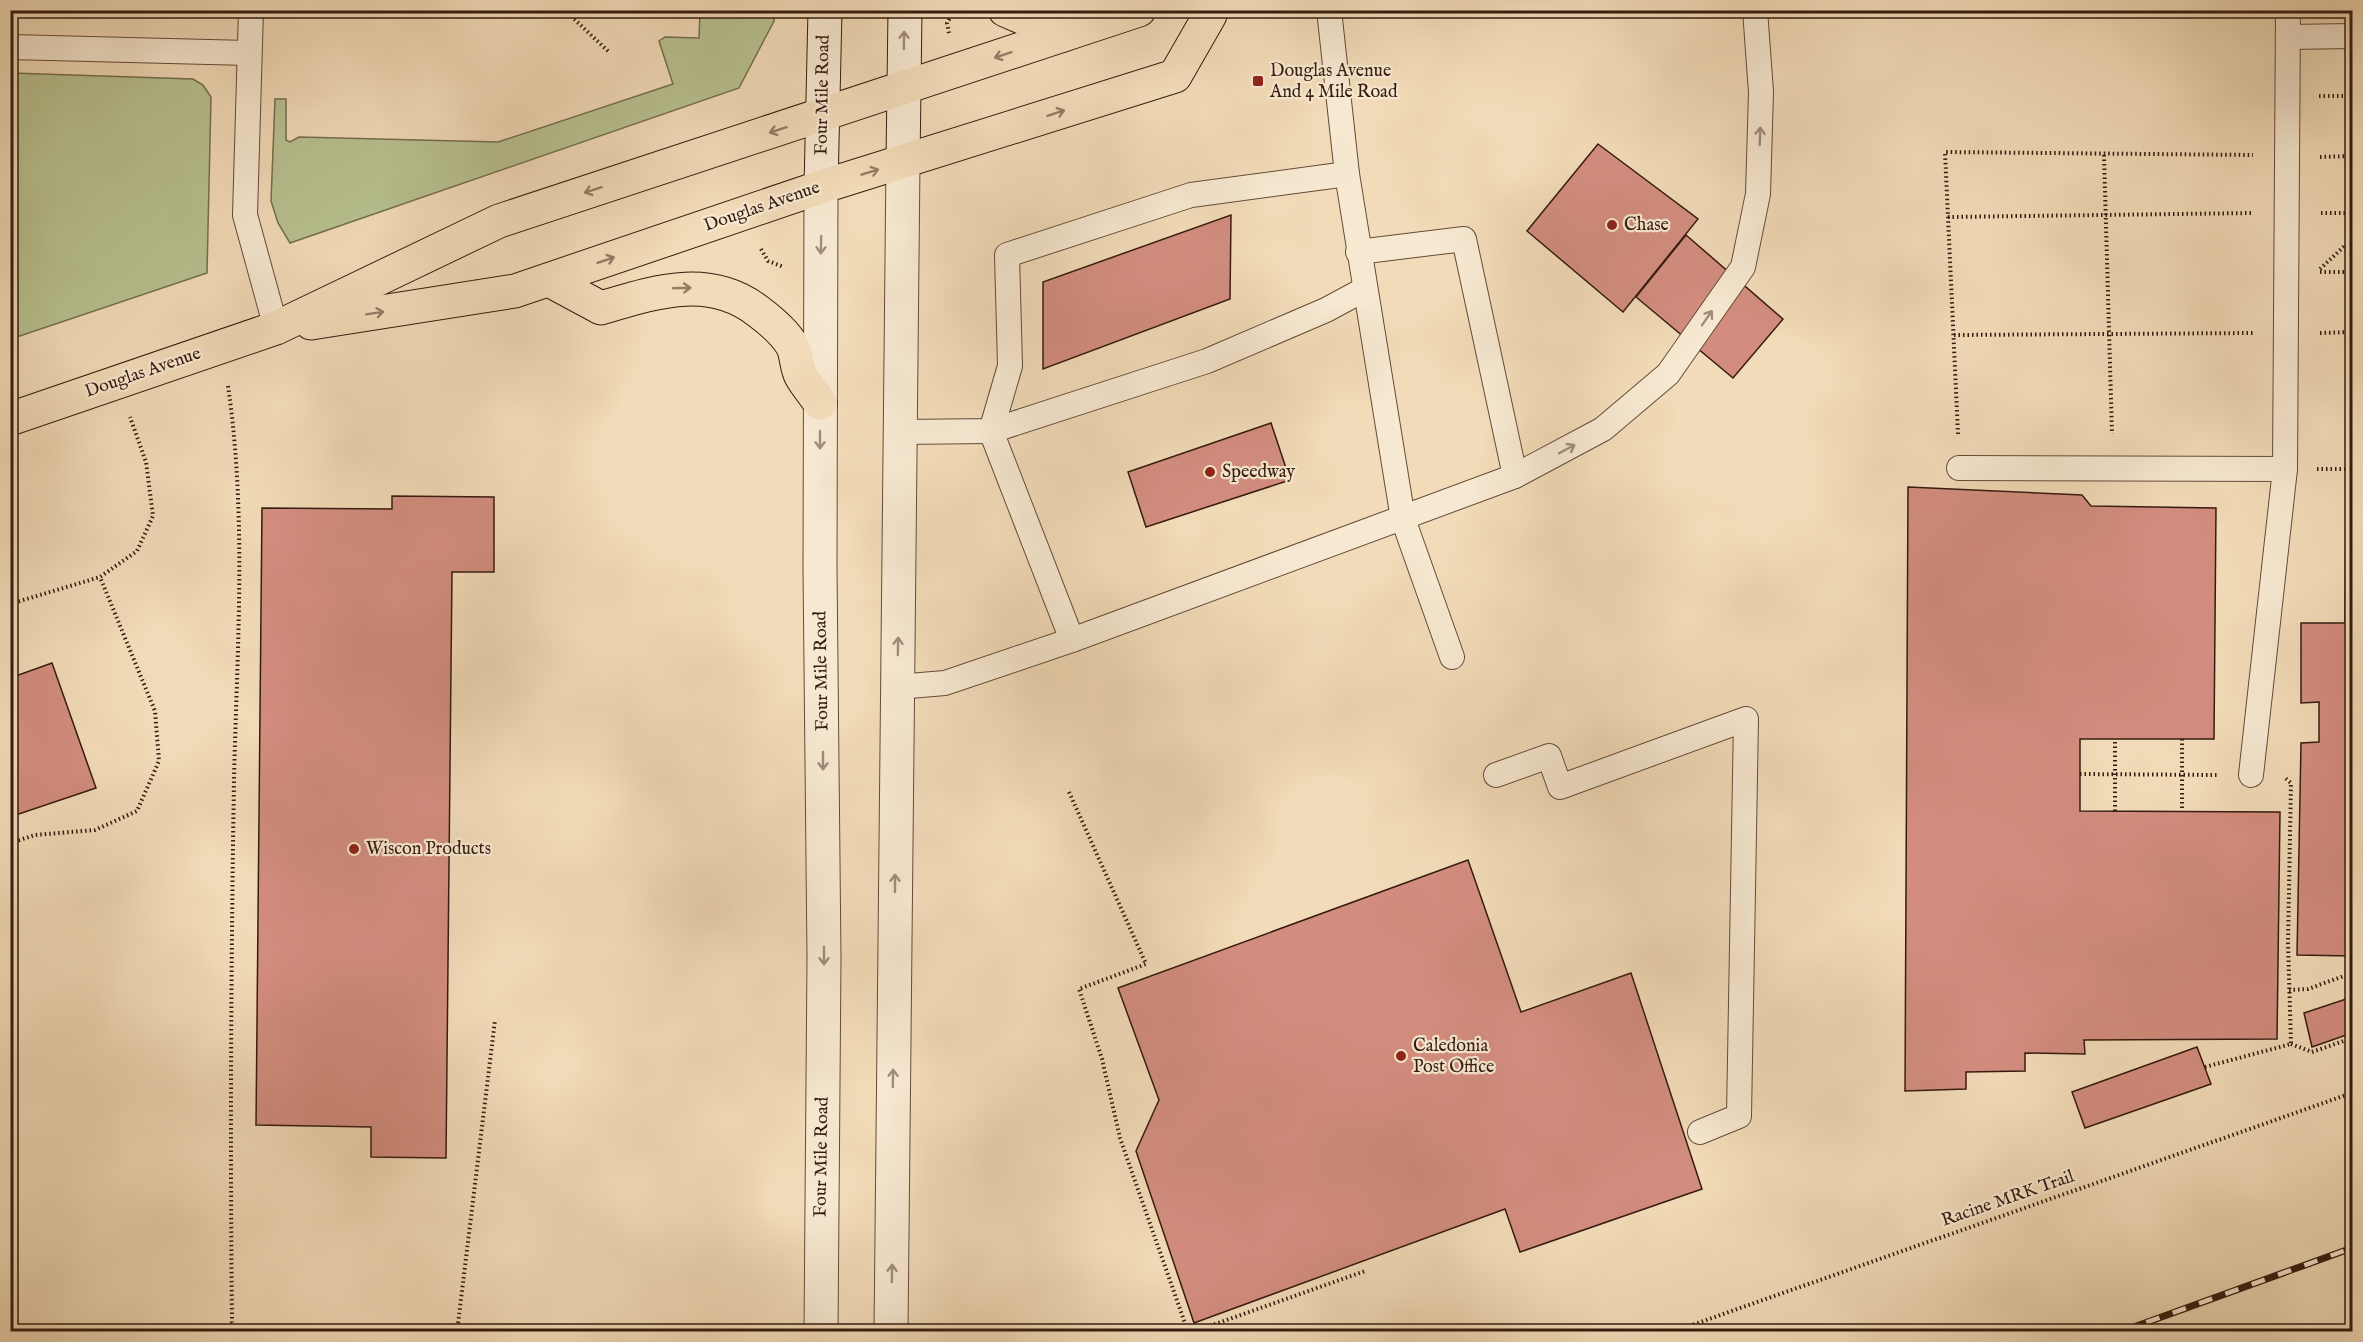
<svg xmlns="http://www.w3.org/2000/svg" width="2363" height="1342" font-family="'IM FELL English',serif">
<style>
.green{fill:#b8c190;stroke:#766e50;stroke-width:1.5}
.building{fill:#d38d7f;stroke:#351b0f;stroke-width:1.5}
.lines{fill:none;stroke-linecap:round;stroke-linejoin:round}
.service-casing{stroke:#644b39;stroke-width:26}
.tertiary-casing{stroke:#644b39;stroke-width:35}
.secondary-casing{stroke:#351b0f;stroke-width:35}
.primary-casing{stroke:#351b0f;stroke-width:35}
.path{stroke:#351b0f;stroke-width:4;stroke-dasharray:1.5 3;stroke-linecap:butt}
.service{stroke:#f7e8d1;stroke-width:24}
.tertiary{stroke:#f7e8d1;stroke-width:33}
.secondary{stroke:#f7e8d1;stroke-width:33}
.primary{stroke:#f2dbb8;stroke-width:33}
.rail-casing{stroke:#351b0f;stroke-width:7}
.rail{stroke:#f7e8d1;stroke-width:4.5;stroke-dasharray:14;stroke-linecap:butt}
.oneway{stroke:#a08c7a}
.oneway2{stroke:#947b64}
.poi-dot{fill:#8f2418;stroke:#f7e8d1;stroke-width:2}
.labels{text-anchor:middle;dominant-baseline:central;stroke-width:4.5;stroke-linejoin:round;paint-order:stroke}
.poi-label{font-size:18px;fill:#351b0f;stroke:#f7e8d1;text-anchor:start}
.street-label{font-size:18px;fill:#351b0f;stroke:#f7e8d1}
</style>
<rect width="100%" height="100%" fill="#f2dbb8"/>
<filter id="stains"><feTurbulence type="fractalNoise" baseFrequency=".00333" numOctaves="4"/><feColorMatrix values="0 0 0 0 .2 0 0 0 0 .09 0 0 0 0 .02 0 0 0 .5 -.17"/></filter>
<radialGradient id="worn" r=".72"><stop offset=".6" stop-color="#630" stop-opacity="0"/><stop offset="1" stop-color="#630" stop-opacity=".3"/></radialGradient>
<g class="green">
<polygon points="700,11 774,11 774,21 739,88 290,243 278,223 271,201 275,99 286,99 286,140 290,142 299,137 498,142 673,84 659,41 665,37 699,38"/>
<polygon points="11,73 193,79 203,85 211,97 207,273 11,339"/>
</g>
<g class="building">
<polygon points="1598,144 1698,219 1623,312 1527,231"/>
<polygon points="1231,215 1230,299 1043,369 1043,282"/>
<polygon points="1686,235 1783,319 1733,378 1636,297"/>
<polygon points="2349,404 2352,404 2352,456 2348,456"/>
<polygon points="1271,423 1290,480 1146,527 1128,472"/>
<polygon points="2346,482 2352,482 2352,956 2297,955 2301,743 2319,742 2319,702 2301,703 2301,623 2345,623"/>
<polygon points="1908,487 2082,495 2091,506 2216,508 2214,739 2080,739 2080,811 2280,812 2277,1039 2084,1040 2085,1054 2025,1053 2025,1071 1966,1072 1966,1089 1905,1091"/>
<polygon points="392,496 494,497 494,572 452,572 446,1158 371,1157 371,1127 256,1125 262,508 392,509"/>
<polygon points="52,663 96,788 10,817 10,678"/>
<polygon points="1468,860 1521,1012 1631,973 1702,1189 1520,1252 1505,1209 1194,1323 1136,1151 1159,1100 1118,988"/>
<polygon points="2352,997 2352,1033 2312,1047 2304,1013"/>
<polygon points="2197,1047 2211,1084 2085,1128 2072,1092"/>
</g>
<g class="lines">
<g class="service-casing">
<g id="service">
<polyline points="251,10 245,215 276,328"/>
<polyline points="1329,10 1347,174 1403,519 1452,657"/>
<polyline points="2288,37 2352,36"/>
<polyline points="10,47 249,53"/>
<polyline points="900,432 991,431 1207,361 1326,310 1365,289"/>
<polyline points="1959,468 2285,469"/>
<polyline points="1515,476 1603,429 1668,374 1743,267 1758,194 1761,92 1755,10"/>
<polyline points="1072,640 991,431 1010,366 1007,255 1191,195 1347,174"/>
<polyline points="897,687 945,683 1072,640 1515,476 1464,239 1358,252"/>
<polyline points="1496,775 1549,756 1560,787 1746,719 1739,1116 1700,1132"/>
<polyline points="2251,775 2285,469 2288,10"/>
</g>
</g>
<g class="tertiary-casing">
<g id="tertiary">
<polyline points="821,1332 824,958 820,568 821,187"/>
<polyline points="891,1332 903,162"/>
</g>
</g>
<g class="secondary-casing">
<g id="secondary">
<polyline points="903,162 905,10"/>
<polyline points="821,187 825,10"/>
</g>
</g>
<g class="primary-casing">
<g id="primary">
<polyline points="1005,10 1063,35"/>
<path d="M549,280L601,308C655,292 710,273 759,312C771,321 784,332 792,345C797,354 796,367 801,376C806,385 814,394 820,403"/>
<polyline points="311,323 515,291 821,187 1175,76 1210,15"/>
<polyline points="10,419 276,328 499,221 1139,10"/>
</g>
</g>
<g class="path">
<polyline points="372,10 571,16 571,10"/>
<polyline points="571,16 610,53"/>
<polyline points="949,33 947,23 951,16"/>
<polyline points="2319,96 2352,96"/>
<polyline points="2104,155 2112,434"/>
<polyline points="2320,157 2352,156"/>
<polyline points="2321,213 2352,213"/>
<polyline points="1948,217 2253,213"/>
<polyline points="761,249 768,261 784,267"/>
<polyline points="2320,269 2352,239"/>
<polyline points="2320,272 2352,272"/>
<polyline points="2320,333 2352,332"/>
<polyline points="1954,335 2253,333"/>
<path d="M228,386C247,516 237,649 234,780C231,961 230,1141 232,1322L236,1332"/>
<polyline points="1958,434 1945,152 2253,155"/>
<polyline points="2317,469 2352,469"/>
<polyline points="10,604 100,577 137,551 153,516 146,462 130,417"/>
<polyline points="2182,739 2182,811"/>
<polyline points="2080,774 2217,775"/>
<polyline points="1069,792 1146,964 1079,989 1102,1059 1120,1138 1188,1332"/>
<polyline points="2115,811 2115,739"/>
<polyline points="10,843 35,835 95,830 137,811 159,761 155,711 100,577"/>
<polyline points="2289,990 2308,989 2352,973"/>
<polyline points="2291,1044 2312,1052 2352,1038"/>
<polyline points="2205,1067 2291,1044 2288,943 2291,783 2284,777"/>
<polyline points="457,1332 495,1020"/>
<polyline points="1193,1332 1365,1271"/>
<polyline points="1672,1332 2352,1093"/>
</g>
<use href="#service" class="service"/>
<use href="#tertiary" class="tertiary"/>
<use href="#secondary" class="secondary"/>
<use href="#primary" class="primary"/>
<g class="rail-casing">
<polyline id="rail" points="2120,1332 2352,1248"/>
</g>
<use href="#rail" class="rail"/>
</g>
<defs><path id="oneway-shaft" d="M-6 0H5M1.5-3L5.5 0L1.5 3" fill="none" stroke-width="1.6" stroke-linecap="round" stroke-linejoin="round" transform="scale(1.5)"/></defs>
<g class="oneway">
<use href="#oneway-shaft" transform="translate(904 40) rotate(-89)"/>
<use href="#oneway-shaft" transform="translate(1760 136) rotate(-88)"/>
<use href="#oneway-shaft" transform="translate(821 245) rotate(91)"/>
<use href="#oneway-shaft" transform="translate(1707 318) rotate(-55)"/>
<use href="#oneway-shaft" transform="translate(820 440) rotate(90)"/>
<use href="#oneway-shaft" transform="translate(1567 449) rotate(-28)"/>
<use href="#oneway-shaft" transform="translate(898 646) rotate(-89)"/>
<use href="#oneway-shaft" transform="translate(823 761) rotate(90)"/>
<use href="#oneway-shaft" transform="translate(895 883) rotate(-90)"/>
<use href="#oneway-shaft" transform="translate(824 956) rotate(90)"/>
<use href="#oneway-shaft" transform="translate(893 1078) rotate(-89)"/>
<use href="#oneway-shaft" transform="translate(892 1273) rotate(-89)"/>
</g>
<g class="oneway2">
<use href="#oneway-shaft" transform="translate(1003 55) rotate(162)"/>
<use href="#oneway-shaft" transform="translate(1056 113) rotate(-18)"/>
<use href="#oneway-shaft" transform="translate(778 130) rotate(162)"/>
<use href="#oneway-shaft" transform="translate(870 172) rotate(-17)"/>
<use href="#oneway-shaft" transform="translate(593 190) rotate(162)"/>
<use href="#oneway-shaft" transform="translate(606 260) rotate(-19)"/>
<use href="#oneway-shaft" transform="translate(682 288) rotate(-2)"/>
<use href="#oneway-shaft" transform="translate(375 313) rotate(-9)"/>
</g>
<g class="poi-dot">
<rect x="1252" y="75" width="12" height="12" rx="3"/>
<circle cx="1612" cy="225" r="6"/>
<circle cx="1210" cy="472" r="6"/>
<circle cx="354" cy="849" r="6"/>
<circle cx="1401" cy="1056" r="6"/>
</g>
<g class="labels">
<g class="poi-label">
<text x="1270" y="71">Douglas Avenue<tspan x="1270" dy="21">And 4 Mile Road</tspan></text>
<text x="1624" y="225">Chase</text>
<text x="1222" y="472">Speedway</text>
<text x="366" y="849">Wiscon Products</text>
<text x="1413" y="1046">Caledonia<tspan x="1413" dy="21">Post Office</tspan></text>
</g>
<g class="street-label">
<text transform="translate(823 95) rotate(-89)">Four Mile Road</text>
<text transform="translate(762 207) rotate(-19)">Douglas Avenue</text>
<text transform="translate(143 373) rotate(-19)">Douglas Avenue</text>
<text transform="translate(822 671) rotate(-91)">Four Mile Road</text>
<text transform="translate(822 1157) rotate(-89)">Four Mile Road</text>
<text transform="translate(2008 1199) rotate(-19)">Racine MRK Trail</text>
</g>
</g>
<rect width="2363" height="1342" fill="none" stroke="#f2dbb8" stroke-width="36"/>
<rect x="12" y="12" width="2339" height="1318" fill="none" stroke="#351b0f" stroke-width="3"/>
<rect x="18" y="18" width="2327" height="1306" fill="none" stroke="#351b0f" stroke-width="1.5"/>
<rect width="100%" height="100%" filter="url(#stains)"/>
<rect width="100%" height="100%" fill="url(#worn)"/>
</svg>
